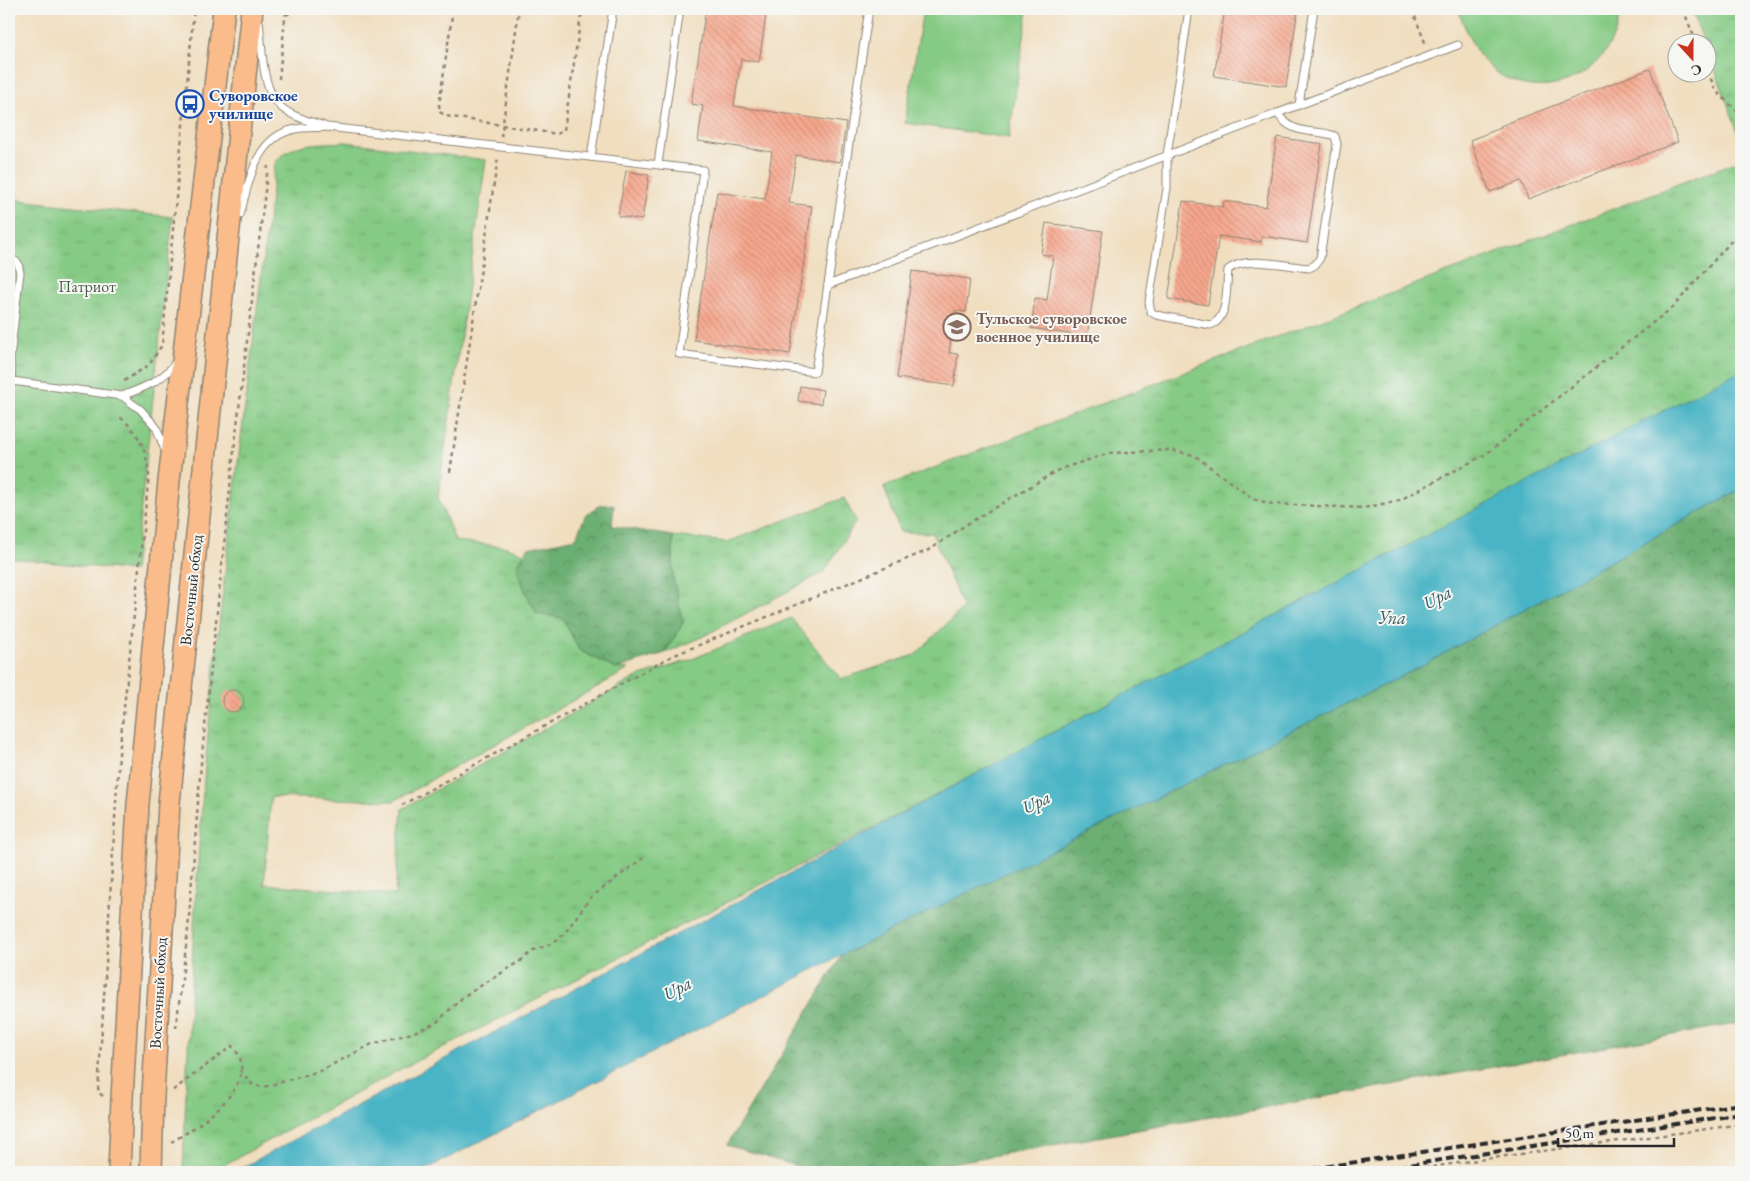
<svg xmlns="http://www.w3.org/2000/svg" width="1750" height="1181" font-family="'EB Garamond',serif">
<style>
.grass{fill:url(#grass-tufts);stroke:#587b58}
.forest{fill:url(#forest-crowns);stroke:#4c6d4e}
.pitch{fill:#86cb85;stroke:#587b58}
.water{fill:#48b4c5;stroke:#3a7078}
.building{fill:url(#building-back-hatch)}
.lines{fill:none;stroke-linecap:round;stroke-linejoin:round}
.service-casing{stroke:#8e8475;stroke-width:9}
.primary-casing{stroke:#8e8475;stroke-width:24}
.path{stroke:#8e8475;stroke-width:2.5;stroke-dasharray:4 4;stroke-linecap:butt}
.service{stroke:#fff;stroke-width:7}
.primary{stroke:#f9bc8a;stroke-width:21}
.rail{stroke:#2b2b2b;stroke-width:4;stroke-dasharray:8 4;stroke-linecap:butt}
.primary-bridge-casing{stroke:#8e8475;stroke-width:24;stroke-linecap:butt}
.primary-bridge{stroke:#f9bc8a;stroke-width:21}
.labels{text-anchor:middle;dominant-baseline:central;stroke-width:4;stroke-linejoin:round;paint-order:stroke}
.transit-label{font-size:16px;font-weight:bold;fill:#164399;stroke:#f6f6f2;text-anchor:start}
.park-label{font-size:16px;fill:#465b46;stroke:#f6f6f2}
.education-label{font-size:16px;font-weight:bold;fill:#785e54;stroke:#f6f6f2;text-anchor:start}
.street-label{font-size:16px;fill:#2b2b2b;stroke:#f6f6f2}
.water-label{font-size:18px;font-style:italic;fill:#355b61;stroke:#f6f6f2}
</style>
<defs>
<pattern id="grass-tufts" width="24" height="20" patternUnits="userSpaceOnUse" patternTransform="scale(1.25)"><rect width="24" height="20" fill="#86cb85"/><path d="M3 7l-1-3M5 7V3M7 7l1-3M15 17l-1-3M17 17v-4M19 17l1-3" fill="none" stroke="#74ae73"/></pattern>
<pattern id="forest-crowns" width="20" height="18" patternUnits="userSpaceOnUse" patternTransform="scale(1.25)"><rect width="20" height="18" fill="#6caf72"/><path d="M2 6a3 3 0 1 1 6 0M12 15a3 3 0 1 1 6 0" fill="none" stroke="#598f5e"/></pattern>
<pattern id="building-back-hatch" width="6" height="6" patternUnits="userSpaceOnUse" patternTransform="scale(1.25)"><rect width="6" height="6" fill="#f8a88e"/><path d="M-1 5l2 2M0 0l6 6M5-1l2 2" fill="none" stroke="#c98974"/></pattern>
</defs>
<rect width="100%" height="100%" fill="#f6f6f2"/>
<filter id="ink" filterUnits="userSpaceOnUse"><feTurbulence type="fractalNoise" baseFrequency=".02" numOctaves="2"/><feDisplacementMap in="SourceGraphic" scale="10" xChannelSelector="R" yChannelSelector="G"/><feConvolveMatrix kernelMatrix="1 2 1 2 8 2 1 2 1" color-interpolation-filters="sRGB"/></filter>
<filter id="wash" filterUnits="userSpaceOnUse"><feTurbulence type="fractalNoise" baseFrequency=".0096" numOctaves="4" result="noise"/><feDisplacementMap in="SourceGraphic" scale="20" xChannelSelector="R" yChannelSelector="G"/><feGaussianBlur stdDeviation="1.12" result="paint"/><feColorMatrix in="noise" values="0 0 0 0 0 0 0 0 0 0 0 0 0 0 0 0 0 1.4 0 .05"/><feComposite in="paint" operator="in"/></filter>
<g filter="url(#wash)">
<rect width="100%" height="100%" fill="#f0debf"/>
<g class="grass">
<polygon points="1691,9 1741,9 1741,140 1708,51 1708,42 1704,42"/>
<path d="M346,142L486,160L438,497L455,541L506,547L524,553L517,567L563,618L579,650L614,668L629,669L394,801L271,797L264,884L395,895L402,809L637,677L690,660L791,618L841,679L915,655L963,608L932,533L900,532L884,487L1741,160V384L399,1070L211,1172H183C188,1037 194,901 205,766C223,565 251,364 275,164C290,140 321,144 346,142Z"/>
<polygon points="9,199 173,217 134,571 9,558"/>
<polygon points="844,498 856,521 824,572 698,639 665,653 683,623 673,577 673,536 727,542"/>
</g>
<g class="forest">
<polygon points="1741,489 1741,1023 901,1172 815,1172 727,1145 842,955 1418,668"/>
<polygon points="600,505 614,505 612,526 673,536 673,577 683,623 665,653 616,669 579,650 563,618 537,614 525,591 517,567 528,548 576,538 585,516"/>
</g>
<g class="pitch">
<polygon points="923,9 1028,9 1009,138 905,123"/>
<path d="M1458,9H1620C1616,72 1543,112 1491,68C1473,52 1466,30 1458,9Z"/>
</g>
<polygon class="water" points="1741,370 1741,489 1418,668 842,955 421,1172 234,1172 1093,711"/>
<g id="blocks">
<g class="building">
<polygon points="706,9 767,9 759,62 741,59 734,106 846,123 840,162 796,155 789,203 812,206 790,354 694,340 717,192 765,199 772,152 698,141 703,106 691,104"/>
<polygon points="1225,9 1298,9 1286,87 1214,76"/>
<polygon points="1650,69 1678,142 1528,199 1521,181 1490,192 1470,140 1501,128 1500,126"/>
<polygon points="1277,137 1322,144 1307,243 1262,236 1261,242 1219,236 1208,305 1168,299 1183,201 1223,207 1224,201 1266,207"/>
<polygon points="626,171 649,175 642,220 618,216"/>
<polygon points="1046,223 1103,231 1087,337 1031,328 1035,298 1047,300 1053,256 1041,254"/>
<polygon points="912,271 970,279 966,312 955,311 949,353 958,354 954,386 897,378"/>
<polygon points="800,386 823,390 821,404 798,401"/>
<circle cx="233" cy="701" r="11"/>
</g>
</g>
</g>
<g filter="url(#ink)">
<use href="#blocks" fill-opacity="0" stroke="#8e8475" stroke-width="1"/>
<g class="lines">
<g class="service-casing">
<g id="service">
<path d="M1189,9L1167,155V188L1149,302L1151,312L1156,315L1210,325C1229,320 1226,288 1228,270C1244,255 1287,266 1309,268L1315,265L1320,258L1337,144L1335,136C1311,128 1294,137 1277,113"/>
<path d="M259,22C263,48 260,87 281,107C292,117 310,121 324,126"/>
<polyline points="1299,105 1458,45"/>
<polyline points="591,157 613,9"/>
<polyline points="658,164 680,9"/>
<path d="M240,215C249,182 255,136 296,129C306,127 317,128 327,127L703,170L679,354L815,372L869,9"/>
<polyline points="9,257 18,263 20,273 17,296"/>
<polyline points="828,285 1299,105 1314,9"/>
<polyline points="9,295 17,296 10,358 12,381 9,390"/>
<polyline points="12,381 122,396 141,410 156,427 165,450"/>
<path d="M122,396C143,388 163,381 176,362"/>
</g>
</g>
<g class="primary-casing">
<g id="primary">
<polyline points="153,1096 169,803 252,9"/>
<polyline points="122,1099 138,804 169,481 224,9"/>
</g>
</g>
<g class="path">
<polyline points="453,9 439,105 440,112 446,116 557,134 564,130 582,9"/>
<polyline points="1412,9 1426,45"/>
<polyline points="1683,9 1696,42"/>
<polyline points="286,15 294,11 295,9"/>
<polyline points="1708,71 1715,90 1741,115"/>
<polyline points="279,79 286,9"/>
<polyline points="501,137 519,9"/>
<polyline points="124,381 149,365 162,345 194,9"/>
<polyline points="450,472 498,157"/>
<polyline points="402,805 670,657 931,549 967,524 1060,469 1110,453 1169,450 1194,455 1253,499 1272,504 1364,508 1400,500 1486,454 1673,307 1741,230"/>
<polyline points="176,1028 188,930 201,764 233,459 268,166"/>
<polyline points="240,1070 253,1085 264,1087 320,1071 372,1044 412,1033 436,1023 464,996 521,961 533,951 553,943 564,934 590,898 643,858"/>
<path d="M103,1096L98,1092L119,754L149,475C145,448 142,436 120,417"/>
<path d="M171,1142C195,1129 251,1092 240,1058C239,1054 234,1049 232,1046L172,1091"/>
<path d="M1401,1172C1514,1153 1628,1141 1741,1124"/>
</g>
<use href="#service" class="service"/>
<use href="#primary" class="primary"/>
<g class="rail">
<polyline points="1290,1172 1741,1104"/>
<polyline points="1363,1172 1741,1114"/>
</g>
<g class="primary-bridge-casing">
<g id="primary-bridge">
<polyline points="119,1172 122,1099"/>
<polyline points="151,1172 153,1096"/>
</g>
</g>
<use href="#primary-bridge" class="primary-bridge"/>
</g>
</g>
<defs>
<g id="bus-ring" transform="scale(1.4375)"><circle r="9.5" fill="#f6f6f2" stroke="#1a4fb4" stroke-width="1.5"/><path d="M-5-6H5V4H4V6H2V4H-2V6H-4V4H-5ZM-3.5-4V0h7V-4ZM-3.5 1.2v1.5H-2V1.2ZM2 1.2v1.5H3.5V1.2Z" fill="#1a4fb4"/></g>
<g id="university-ring" transform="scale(1.4375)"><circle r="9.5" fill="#f6f6f2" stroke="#8d6e63" stroke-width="1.5"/><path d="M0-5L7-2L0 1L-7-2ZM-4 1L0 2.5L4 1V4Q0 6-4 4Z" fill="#8d6e63"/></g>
</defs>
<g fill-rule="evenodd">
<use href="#bus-ring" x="190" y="104"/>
<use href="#university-ring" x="957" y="327"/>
</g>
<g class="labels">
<g class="transit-label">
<text x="209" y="95">Суворовское<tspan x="209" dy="18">училище</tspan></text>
</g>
<g class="park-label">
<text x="87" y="286">Патриот</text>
</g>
<g class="education-label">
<text x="976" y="318">Тульское суворовское<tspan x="976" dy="18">военное училище</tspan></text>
</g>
<g class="street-label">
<text transform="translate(191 590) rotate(-84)">Восточный обход</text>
<text transform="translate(158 993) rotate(-87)">Восточный обход</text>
</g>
<g class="water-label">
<text transform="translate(1437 597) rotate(-28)">Upa</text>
<text x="1392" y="617">Упа</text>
<text transform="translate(1036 802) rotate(-26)">Upa</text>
<text transform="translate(677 988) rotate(-28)">Upa</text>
</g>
</g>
<rect width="1750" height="1181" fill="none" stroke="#f6f6f2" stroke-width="30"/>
<g transform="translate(1692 58) rotate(159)"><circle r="24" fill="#f6f6f2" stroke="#a5a5a2"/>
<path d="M0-4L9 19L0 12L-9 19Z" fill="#c8321e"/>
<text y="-8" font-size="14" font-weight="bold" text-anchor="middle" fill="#2b2b2b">С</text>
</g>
<path d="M1558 1138v8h116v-8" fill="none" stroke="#2b2b2b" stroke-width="2.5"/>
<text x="1565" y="1138" font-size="15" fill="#2b2b2b" stroke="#f6f6f2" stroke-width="4" paint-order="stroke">50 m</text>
</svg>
